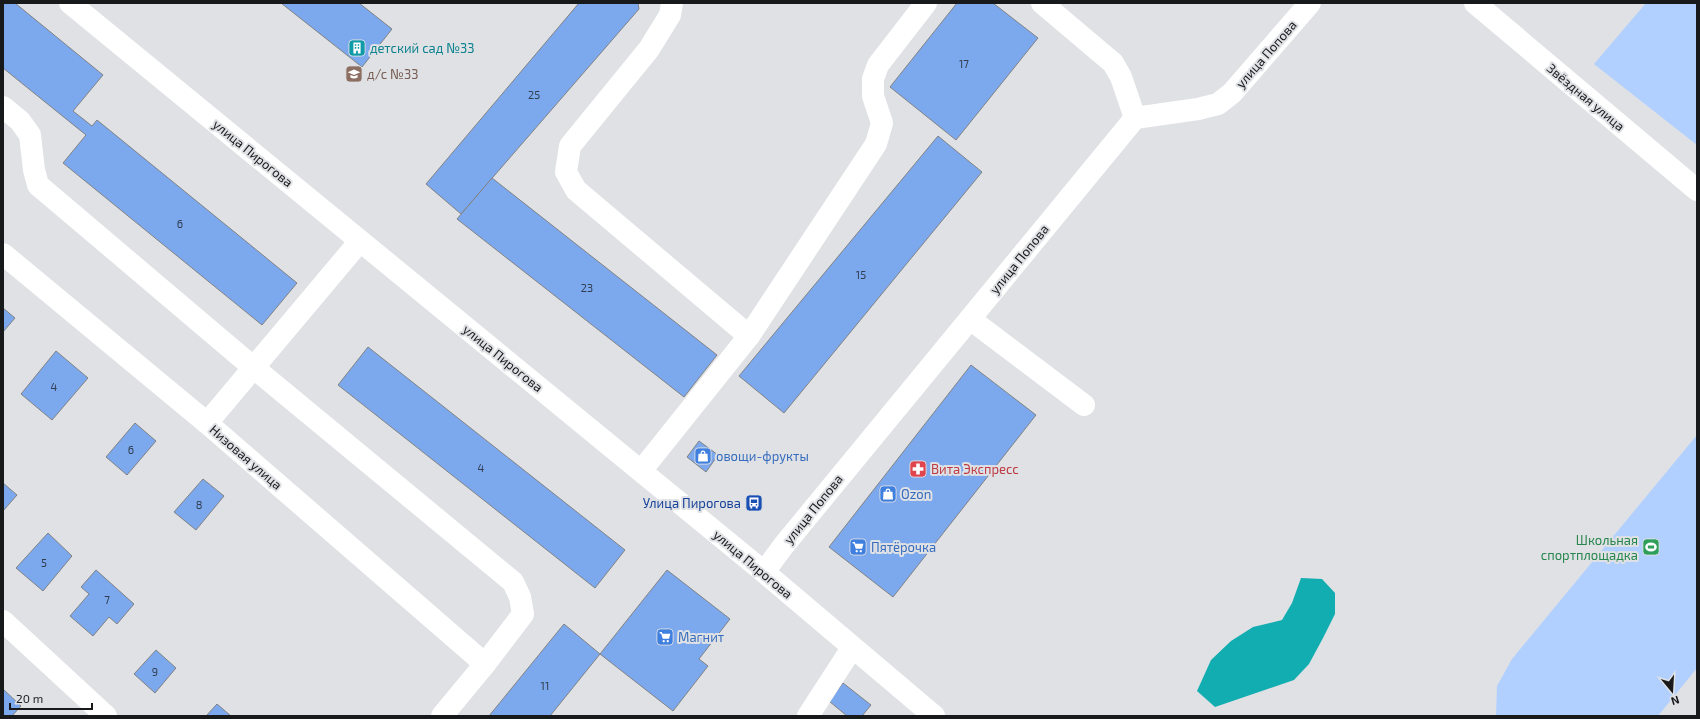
<svg xmlns="http://www.w3.org/2000/svg" width="1700" height="719" font-family="'Exo 2',sans-serif">
<style>
.green{fill:#b1d0ff}
.water{fill:#12adb0}
.building{fill:#7ca8ee;stroke:#818285}
.lines{fill:none;stroke-linecap:round;stroke-linejoin:round}
.minor{stroke:#fff;stroke-width:22}
.labels{text-anchor:middle;dominant-baseline:central;stroke-width:4;stroke-linejoin:round;paint-order:stroke}
.number-label{font-size:11px;fill:#313d4f}
.culture-label{font-size:13px;fill:#0d838f;stroke:#dfe1e4;text-anchor:start}
.street-label{font-size:13px;fill:#18191a;stroke:#dfe1e4}
.education-label{font-size:13px;fill:#785e54;stroke:#dfe1e4;text-anchor:start}
.shop-label{font-size:13px;fill:#366cbe;stroke:#dfe1e4;text-anchor:start}
.health-label{font-size:13px;fill:#be3a42;stroke:#dfe1e4;text-anchor:start}
.transit-label{font-size:13px;fill:#164399;stroke:#dfe1e4;text-anchor:end}
.leisure-label{font-size:13px;fill:#27864d;stroke:#dfe1e4;text-anchor:end}
</style>
<rect width="100%" height="100%" fill="#dfe1e4"/>
<g class="green">
<polygon points="1646,3 1697,3 1697,145 1594,64"/>
<polygon points="1697,435 1697,668 1658,716 1496,716 1497,686 1512,659"/>
</g>
<polygon class="water" points="1301,578 1322,579 1335,593 1335,614 1323,638 1309,664 1294,680 1215,707 1197,691 1211,660 1231,641 1253,627 1282,620 1292,603"/>
<g class="building">
<polygon points="3,3 15,3 103,75 73,111 92,126 97,120 297,283 262,325 63,163 86,135 3,68"/>
<polygon points="281,3 359,3 392,29 362,67"/>
<polygon points="579,3 638,3 639,9 461,214 426,184"/>
<polygon points="957,3 993,3 1038,38 956,140 890,87"/>
<polygon points="938,136 982,172 784,413 739,376"/>
<polygon points="492,178 717,355 684,397 457,219"/>
<polygon points="3,308 15,318 3,332"/>
<polygon points="368,347 625,550 595,588 338,385"/>
<polygon points="56,351 88,378 52,420 21,394"/>
<polygon points="971,365 1036,415 893,597 829,547"/>
<polygon points="135,423 156,441 127,475 106,457"/>
<polygon points="699,441 718,455 706,472 687,457"/>
<polygon points="203,479 224,496 196,530 174,512"/>
<polygon points="3,483 17,495 3,511"/>
<polygon points="48,533 72,556 43,591 16,568"/>
<polygon points="96,570 134,604 117,624 109,617 93,636 70,616 89,594 81,587"/>
<polygon points="667,570 730,619 699,659 708,666 673,711 600,654"/>
<polygon points="564,624 600,654 550,716 489,716"/>
<polygon points="156,650 176,668 155,693 134,674"/>
<polygon points="843,683 871,705 862,716 847,716 829,701"/>
<polygon points="3,689 21,706 12,716 3,716"/>
<polygon points="217,704 231,716 206,716"/>
</g>
<g class="lines">
<g class="minor">
<polyline points="70,3 764,572 934,716"/>
<polyline points="672,3 670,15 649,49 570,146 566,172 576,190 749,336"/>
<polyline points="1042,3 1113,63 1121,77 1135,118"/>
<polyline points="1475,3 1697,190"/>
<polyline points="3,107 20,121 30,135 34,170 38,185 254,368 513,582 520,597 523,614 485,664 442,716"/>
<polyline points="3,254 207,423 485,664"/>
<polyline points="970,319 1084,405"/>
<polyline points="207,423 360,241"/>
<polyline points="641,471 749,336 876,144 882,123 873,96 873,79 878,65 926,3"/>
<polyline points="764,572 784,545 1135,118 1198,109 1218,104 1232,93 1310,3"/>
<polyline points="3,621 106,716"/>
<polyline points="808,716 852,648"/>
</g>
</g>
<defs>
<g id="building-square" transform="scale(0.9)"><rect x="-9" y="-9" width="18" height="18" rx="4" fill="#0f9aa8" stroke="#dfe1e4"/><path d="M-4-6H4V6H1V3H-1V6H-4ZM-2.5-4.3h1.7v1.8h-1.7ZM.8-4.3h1.7v1.8H.8ZM-2.5-1h1.7V.8h-1.7ZM.8-1h1.7V.8H.8Z" fill="#fff"/></g>
<g id="school-square" transform="scale(0.9)"><rect x="-9" y="-9" width="18" height="18" rx="4" fill="#8d6e63" stroke="#dfe1e4"/><path d="M0-5L7-2L0 1L-7-2ZM-4 1L0 2.5L4 1V4Q0 6-4 4Z" fill="#fff"/></g>
<g id="shop-square" transform="scale(0.9)"><rect x="-9" y="-9" width="18" height="18" rx="4" fill="#3f7fe0" stroke="#dfe1e4"/><path d="M-5-2.5h2.3a2.7 3.5 0 0 1 5.4 0H5L5.5 6h-11ZM-1.5-2.5h3a1.5 2.3 0 0 0-3 0Z" fill="#fff"/></g>
<g id="pharmacy-square" transform="scale(0.9)"><rect x="-9" y="-9" width="18" height="18" rx="4" fill="#e0444e" stroke="#dfe1e4"/><path d="M-2-6h4v4h4v4h-4v4h-4v-4h-4v-4h4Z" fill="#fff"/></g>
<g id="bus-square" transform="scale(0.9)"><rect x="-9" y="-9" width="18" height="18" rx="4" fill="#1a4fb4" stroke="#dfe1e4"/><path d="M-5-6H5V4H4V6H2V4H-2V6H-4V4H-5ZM-3.5-4V0h7V-4ZM-3.5 1.2v1.5H-2V1.2ZM2 1.2v1.5H3.5V1.2Z" fill="#fff"/></g>
<g id="supermarket-square" transform="scale(0.9)"><rect x="-9" y="-9" width="18" height="18" rx="4" fill="#3f7fe0" stroke="#dfe1e4"/><path d="M-6-5.5h2.5l.6 2H6L4.5 2H-2.5L-4.4-4H-6ZM-1.5 3.2a1.3 1.3 0 1 0 .1 0ZM3 3.2a1.3 1.3 0 1 0 .1 0Z" fill="#fff"/></g>
<g id="stadium-square" transform="scale(0.9)"><rect x="-9" y="-9" width="18" height="18" rx="4" fill="#2e9e5b" stroke="#dfe1e4"/><path d="M0-5a6.5 5 0 1 0 0 10a6.5 5 0 1 0 0-10ZM-3.5-1.8h7v3.6h-7Z" fill="#fff"/></g>
</defs>
<g fill-rule="evenodd">
<use href="#building-square" x="357" y="48"/>
<use href="#school-square" x="354" y="74"/>
<use href="#shop-square" x="703" y="456"/>
<use href="#pharmacy-square" x="918" y="469"/>
<use href="#shop-square" x="888" y="494"/>
<use href="#bus-square" x="754" y="503"/>
<use href="#supermarket-square" x="858" y="547"/>
<use href="#stadium-square" x="1651" y="547"/>
<use href="#supermarket-square" x="665" y="637"/>
</g>
<g class="labels">
<g class="number-label">
<text x="964" y="63">17</text>
<text x="534" y="94">25</text>
<text x="180" y="223">6</text>
<text x="861" y="274">15</text>
<text x="587" y="287">23</text>
<text x="54" y="386">4</text>
<text x="131" y="449">6</text>
<text x="481" y="467">4</text>
<text x="199" y="504">8</text>
<text x="44" y="562">5</text>
<text x="107" y="599">7</text>
<text x="155" y="671">9</text>
<text x="545" y="685">11</text>
</g>
<g class="culture-label">
<text x="370" y="48">детский сад №33</text>
</g>
<g class="street-label">
<text transform="translate(1266 54) rotate(-49)">улица Попова</text>
<text transform="translate(1586 97) rotate(40)">Звёздная улица</text>
<text transform="translate(253 153) rotate(39)">улица Пирогова</text>
<text transform="translate(1019 259) rotate(-51)">улица Попова</text>
<text transform="translate(503 358) rotate(39)">улица Пирогова</text>
<text transform="translate(246 457) rotate(41)">Низовая улица</text>
<text transform="translate(813 509) rotate(-51)">улица Попова</text>
<text transform="translate(753 564) rotate(40)">улица Пирогова</text>
</g>
<g class="education-label">
<text x="367" y="74">д/с №33</text>
</g>
<g class="shop-label">
<text x="716" y="456">овощи-фрукты</text>
<text x="901" y="494">Ozon</text>
<text x="871" y="547">Пятёрочка</text>
<text x="678" y="637">Магнит</text>
</g>
<g class="health-label">
<text x="931" y="469">Вита Экспресс</text>
</g>
<g class="transit-label">
<text x="741" y="503">Улица Пирогова</text>
</g>
<g class="leisure-label">
<text x="1638" y="540">Школьная<tspan x="1638" dy="15">спортплощадка</tspan></text>
</g>
</g>
<rect width="1700" height="719" fill="none" stroke="#18191a" stroke-width="8"/>
<g transform="translate(1672 691) rotate(162)" stroke="#dfe1e4" stroke-width="3" paint-order="stroke">
<path d="M0-3L7 15L0 10L-7 15Z" fill="#18191a"/>
<text y="-6" font-size="11" font-weight="bold" text-anchor="middle" fill="#18191a">N</text>
</g>
<path d="M10 703v6h82v-6" fill="none" stroke="#18191a" stroke-width="2"/>
<text x="16" y="703" font-size="12" fill="#18191a" stroke="#dfe1e4" stroke-width="3" paint-order="stroke">20 m</text>
</svg>
